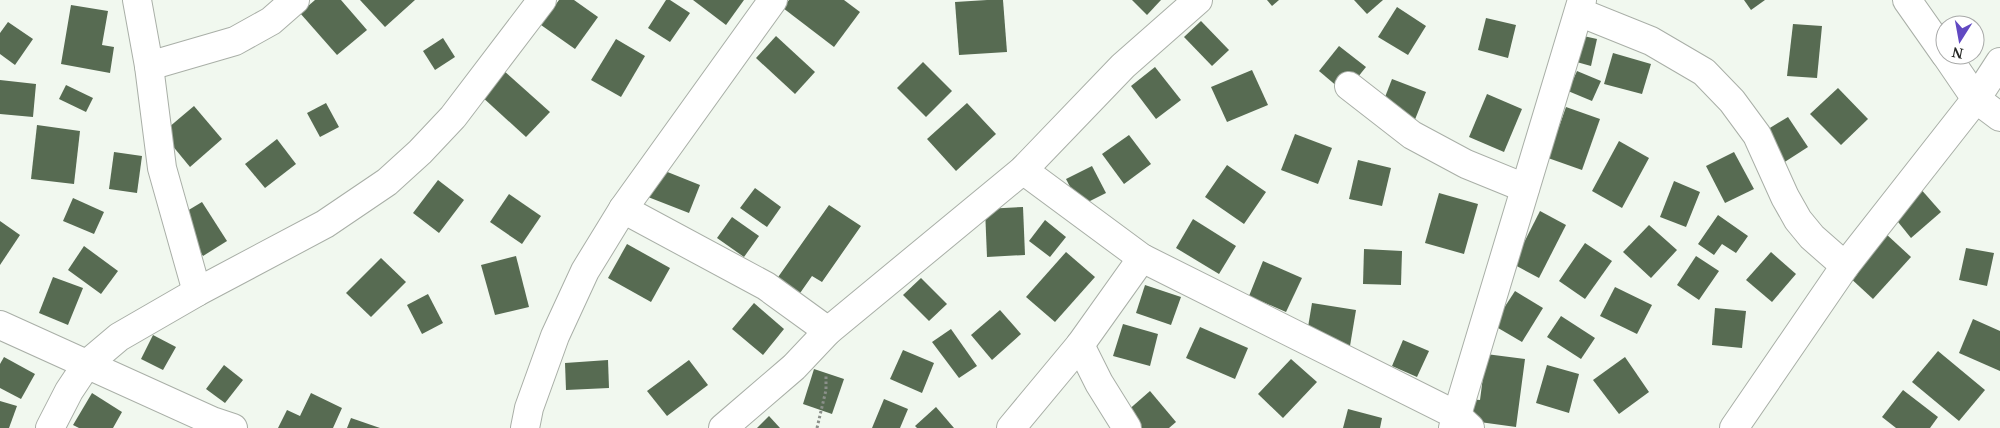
<svg xmlns="http://www.w3.org/2000/svg" width="2000" height="428" font-family="'Noto Serif',serif">
<style>
.building{fill:#576b52}
.lines{fill:none;stroke-linecap:round;stroke-linejoin:round}
.minor-casing{stroke:#a9afa7;stroke-width:30}
.path{stroke:#8b908a;stroke-width:3;stroke-dasharray:2.5 2.5;stroke-linecap:butt}
.minor{stroke:#fff;stroke-width:28}
</style>
<rect width="100%" height="100%" fill="#f1f8ef"/>
<g class="building">
<polygon points="315,0 341,0 367,30 337,55 300,13"/>
<polygon points="360,0 415,0 385,27"/>
<polygon points="559,0 574,0 598,17 575,49 541,25"/>
<polygon points="666,0 670,0 690,13 670,42 648,28"/>
<polygon points="693,0 744,0 726,25"/>
<polygon points="789,0 844,0 860,12 834,47 783,8"/>
<polygon points="987,0 1003,0 1007,52 959,55 955,2"/>
<polygon points="1132,0 1161,0 1147,15"/>
<polygon points="1267,0 1279,0 1272,6"/>
<polygon points="1354,0 1383,0 1367,14"/>
<polygon points="1744,0 1765,0 1751,10"/>
<polygon points="71,5 108,11 102,45 114,47 110,73 61,64"/>
<polygon points="1397,7 1426,26 1408,55 1378,37"/>
<polygon points="1486,18 1516,25 1508,58 1478,50"/>
<polygon points="1201,21 1229,50 1212,66 1184,37"/>
<polygon points="8,22 33,39 15,65 0,54 0,33"/>
<polygon points="1793,24 1822,26 1817,78 1787,76"/>
<polygon points="1579,35 1597,39 1591,66 1573,61"/>
<polygon points="776,36 815,72 795,94 756,58"/>
<polygon points="443,38 455,57 435,70 423,51"/>
<polygon points="616,39 645,56 621,97 591,80"/>
<polygon points="1339,46 1366,67 1345,93 1319,71"/>
<polygon points="1613,53 1651,64 1642,94 1604,84"/>
<polygon points="923,62 952,91 926,117 897,88"/>
<polygon points="1155,67 1181,100 1156,119 1131,86"/>
<polygon points="503,70 550,112 526,137 480,95"/>
<polygon points="1252,70 1268,105 1227,122 1211,87"/>
<polygon points="1577,71 1601,81 1592,101 1568,91"/>
<polygon points="1392,79 1426,92 1414,122 1380,110"/>
<polygon points="0,80 36,84 33,117 0,114"/>
<polygon points="66,85 93,98 86,112 59,99"/>
<polygon points="1838,88 1868,119 1841,145 1810,114"/>
<polygon points="1487,94 1522,109 1504,152 1469,137"/>
<polygon points="326,103 339,127 320,137 307,113"/>
<polygon points="967,103 996,134 956,171 927,139"/>
<polygon points="194,106 222,139 190,167 162,133"/>
<polygon points="1566,107 1600,119 1582,170 1548,158"/>
<polygon points="1788,117 1808,147 1780,165 1760,134"/>
<polygon points="37,125 80,131 74,184 31,179"/>
<polygon points="1295,134 1332,148 1318,184 1281,170"/>
<polygon points="1129,135 1151,164 1124,184 1102,154"/>
<polygon points="277,139 296,164 265,188 245,164"/>
<polygon points="1619,141 1649,158 1622,208 1592,191"/>
<polygon points="114,152 142,156 137,193 109,189"/>
<polygon points="1734,152 1754,189 1725,203 1706,166"/>
<polygon points="1358,160 1391,168 1382,206 1349,199"/>
<polygon points="1227,165 1266,192 1244,224 1205,197"/>
<polygon points="1092,166 1106,193 1080,206 1066,179"/>
<polygon points="660,169 700,185 689,213 648,197"/>
<polygon points="438,180 464,200 439,233 413,213"/>
<polygon points="1674,181 1700,192 1686,227 1660,217"/>
<polygon points="1919,187 1941,212 1911,238 1890,212"/>
<polygon points="755,188 781,207 767,227 740,208"/>
<polygon points="1439,193 1478,204 1464,254 1425,243"/>
<polygon points="509,194 541,216 522,244 490,222"/>
<polygon points="73,198 104,212 94,234 63,221"/>
<polygon points="202,202 227,241 203,256 177,217"/>
<polygon points="829,205 861,226 822,282 812,276 798,296 776,280"/>
<polygon points="1023,207 1025,255 987,257 985,209"/>
<polygon points="1540,211 1566,225 1539,278 1513,264"/>
<polygon points="1718,215 1748,236 1736,253 1722,244 1714,255 1698,244"/>
<polygon points="732,217 759,236 744,257 717,238"/>
<polygon points="1193,219 1236,246 1219,274 1176,248"/>
<polygon points="1045,220 1066,237 1050,257 1029,241"/>
<polygon points="0,221 20,235 0,265"/>
<polygon points="1649,225 1677,250 1651,278 1623,252"/>
<polygon points="1885,233 1911,257 1873,299 1847,275"/>
<polygon points="1585,243 1612,261 1585,299 1559,281"/>
<polygon points="627,244 670,268 651,302 608,278"/>
<polygon points="84,246 118,271 101,294 68,270"/>
<polygon points="1966,248 1994,253 1987,286 1959,280"/>
<polygon points="1364,249 1402,251 1401,285 1363,284"/>
<polygon points="1066,252 1095,277 1055,322 1026,297"/>
<polygon points="1771,252 1796,274 1772,302 1746,280"/>
<polygon points="516,256 529,307 495,315 481,265"/>
<polygon points="1696,256 1719,271 1699,300 1677,285"/>
<polygon points="381,258 406,282 371,317 346,293"/>
<polygon points="1263,261 1302,278 1286,312 1249,296"/>
<polygon points="53,277 83,288 68,325 39,313"/>
<polygon points="921,278 947,304 929,321 903,295"/>
<polygon points="1145,285 1181,297 1171,325 1136,313"/>
<polygon points="1615,287 1652,305 1637,334 1600,316"/>
<polygon points="1515,291 1543,308 1522,342 1493,325"/>
<polygon points="428,294 443,323 422,334 407,305"/>
<polygon points="754,303 784,329 763,355 732,329"/>
<polygon points="1312,303 1356,310 1350,346 1306,339"/>
<polygon points="1715,308 1746,311 1742,348 1712,345"/>
<polygon points="1000,310 1021,334 992,360 971,335"/>
<polygon points="1561,316 1595,338 1581,359 1547,337"/>
<polygon points="1973,319 2000,331 2000,371 1959,353"/>
<polygon points="1123,324 1158,334 1150,366 1113,356"/>
<polygon points="1200,327 1248,348 1235,379 1186,358"/>
<polygon points="951,329 977,366 959,378 932,342"/>
<polygon points="153,335 176,347 163,370 141,359"/>
<polygon points="1403,340 1429,351 1417,377 1392,366"/>
<polygon points="903,350 934,363 922,393 890,379"/>
<polygon points="1938,351 1985,390 1959,421 1912,382"/>
<polygon points="1486,354 1525,359 1516,427 1465,420 1468,399 1480,400"/>
<polygon points="4,357 35,374 21,399 0,388 0,364"/>
<polygon points="1625,357 1649,392 1619,414 1593,380"/>
<polygon points="1291,359 1317,382 1283,418 1258,394"/>
<polygon points="608,360 609,388 566,390 565,363"/>
<polygon points="689,360 708,385 667,416 647,391"/>
<polygon points="224,365 243,380 225,403 206,389"/>
<polygon points="1547,365 1579,374 1569,413 1536,403"/>
<polygon points="814,369 844,379 832,414 803,404"/>
<polygon points="1903,390 1938,417 1930,428 1896,428 1882,417"/>
<polygon points="1150,391 1176,422 1169,428 1140,428 1126,412"/>
<polygon points="92,393 122,412 113,428 79,428 73,425"/>
<polygon points="311,393 342,408 333,428 278,428 287,410 300,416"/>
<polygon points="884,399 908,409 900,428 872,428"/>
<polygon points="0,401 17,406 9,428 0,428"/>
<polygon points="936,407 954,428 917,428 915,426"/>
<polygon points="1348,409 1382,418 1380,428 1343,428"/>
<polygon points="769,416 780,428 757,428"/>
<polygon points="351,418 380,428 347,428"/>
</g>
<g class="lines">
<g class="minor-casing">
<g id="minor">
<polyline points="137,0 149,66 162,168 197,292"/>
<polyline points="1907,0 1945,54"/>
<polyline points="1579,12 1651,41 1704,72 1732,101 1757,135 1785,197 1798,220 1812,237 1845,266"/>
<polyline points="1946,55 1976,99 2000,117"/>
<polyline points="149,66 235,41 271,21 295,0"/>
<polyline points="1349,86 1412,135 1466,164 1525,188"/>
<polyline points="1023,170 1142,258 1456,415 1470,428"/>
<polyline points="623,209 766,286 828,331"/>
<polyline points="0,325 212,421 233,428"/>
<polyline points="1080,345 1099,383 1127,428"/>
<polyline points="50,428 69,391 87,364 119,337 197,292 325,224 387,182 420,152 453,117 542,0"/>
<polyline points="525,428 529,408 555,336 585,271 623,209 773,0"/>
<polyline points="723,428 794,367 828,331 1023,170 1123,66 1198,0"/>
<polyline points="1011,428 1080,345 1142,258"/>
<polyline points="1453,428 1582,0"/>
<polyline points="1734,428 1845,266 1976,99 2000,62"/>
</g>
</g>
<polyline class="path" points="817,428 826,390 826,374"/>
<use href="#minor" class="minor"/>
</g>
<g transform="translate(1960 40) rotate(191)"><circle r="24" fill="#ffffff" stroke="#a8a9a8"/>
<path d="M0-4L9 19L0 12L-9 19Z" fill="#6149c2"/>
<text y="-8" font-size="14" font-weight="bold" text-anchor="middle" fill="#262825">N</text>
</g>
</svg>
